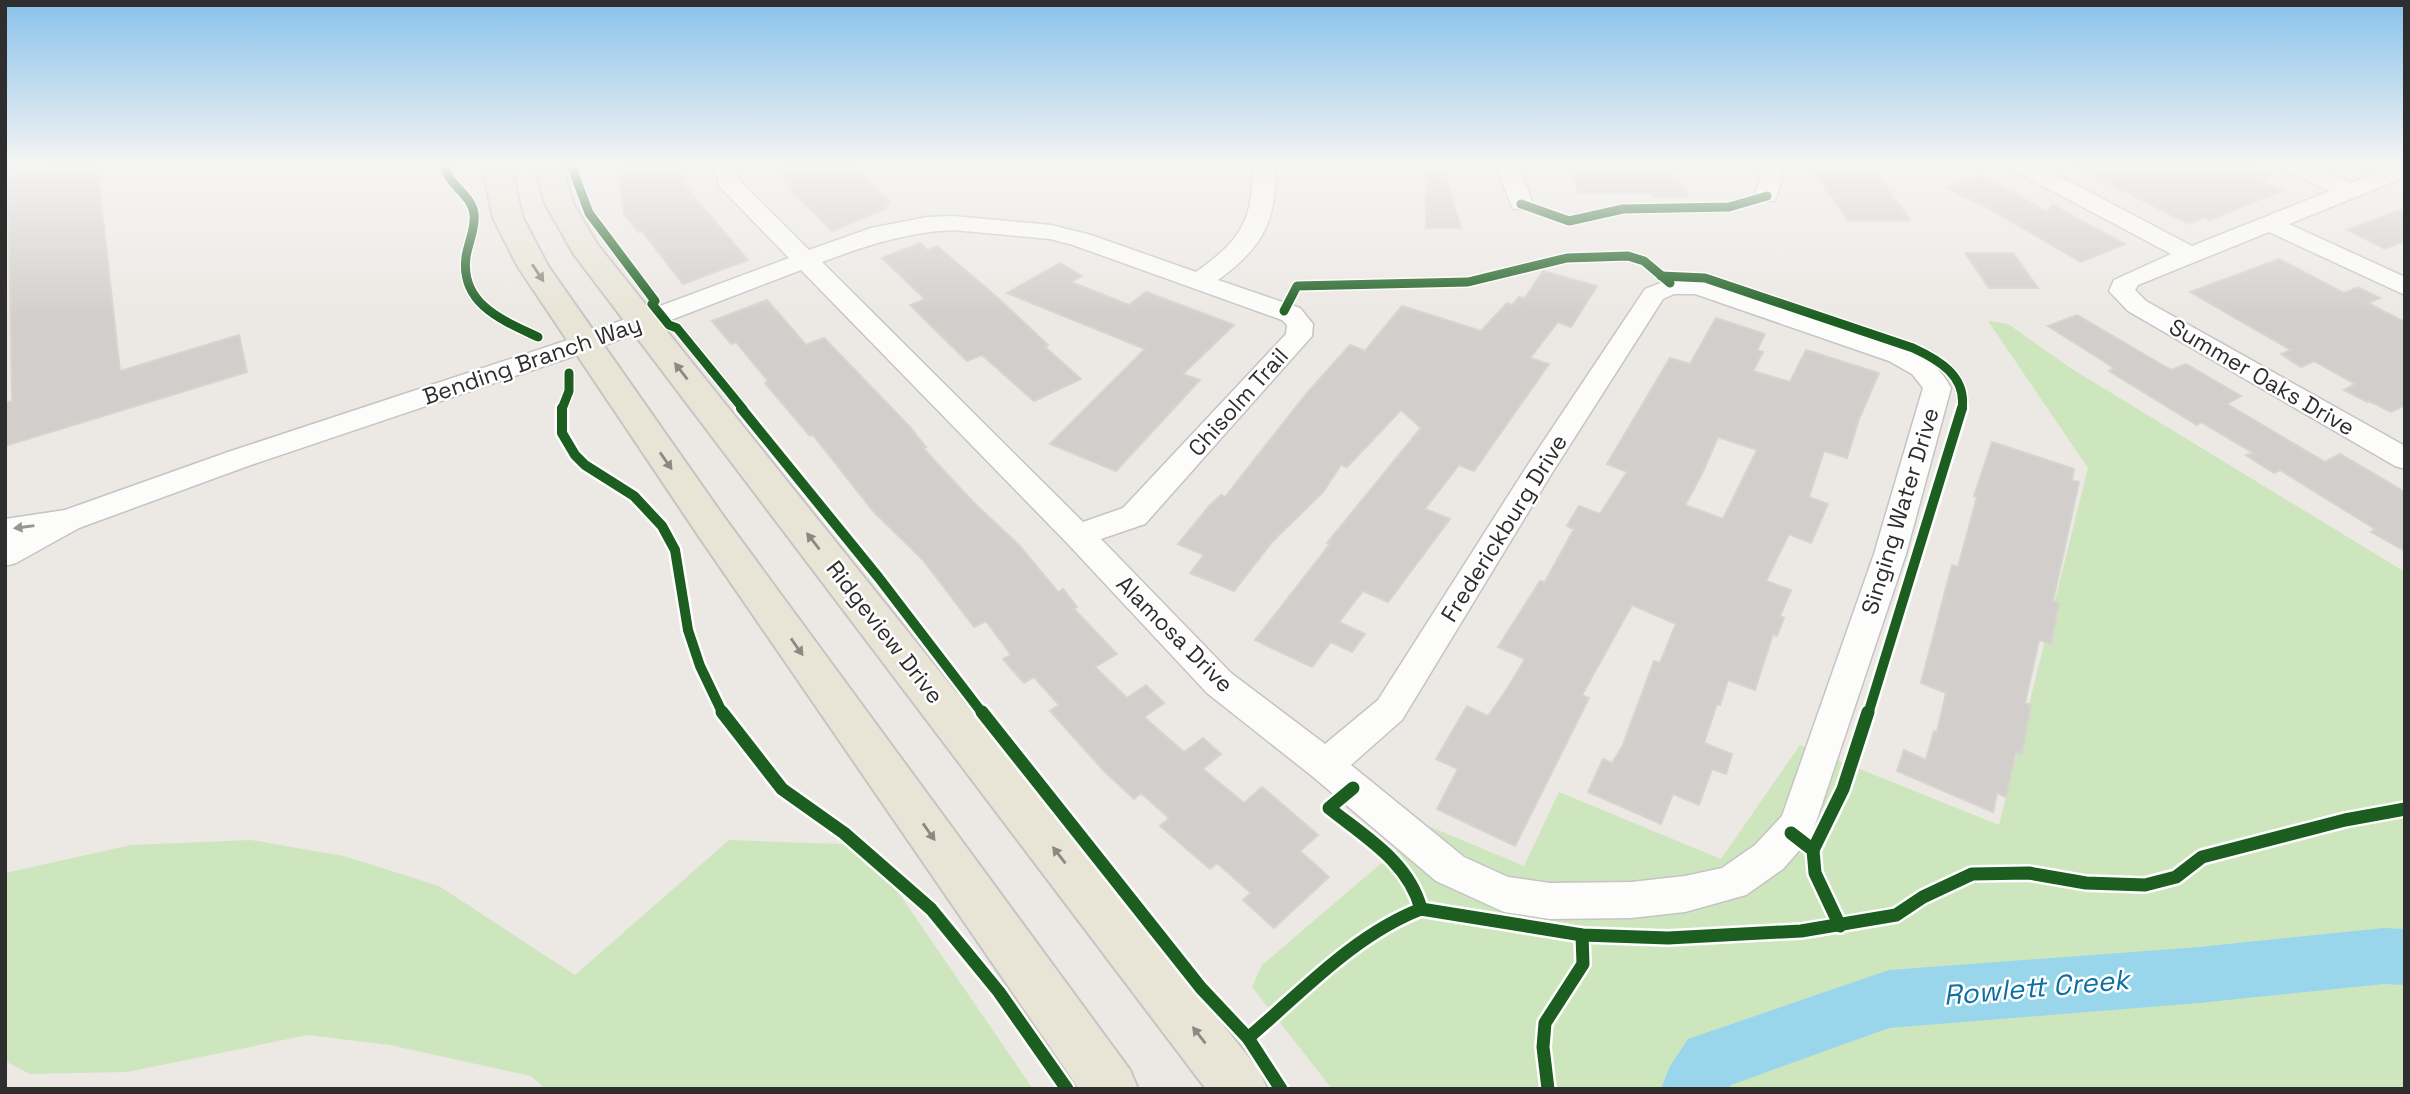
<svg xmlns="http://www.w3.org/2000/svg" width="2410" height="1094" font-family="'Space Grotesk',sans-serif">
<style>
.green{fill:#cee6be}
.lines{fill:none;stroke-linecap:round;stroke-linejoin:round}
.river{fill:#99d6ec;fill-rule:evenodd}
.building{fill:#d1cecb;stroke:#d7d4d0;stroke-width:2;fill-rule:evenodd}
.minor-casing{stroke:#c5c4c5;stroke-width:3}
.major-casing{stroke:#c6c5c4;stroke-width:4}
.minor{fill:#fcfcfb;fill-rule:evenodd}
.major{fill:#e8e4d6;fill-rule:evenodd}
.cycleway-far2-casing{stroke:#fff;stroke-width:12}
.cycleway-far1-casing{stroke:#fff;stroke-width:15}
.cycleway-casing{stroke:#fff;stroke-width:18}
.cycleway-far2{stroke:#1b5e20;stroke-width:9}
.cycleway-far1{stroke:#1b5e20;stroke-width:10}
.cycleway{stroke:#1b5e20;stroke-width:13}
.oneway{fill:#8b8982}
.oneway2{fill:#959594}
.labels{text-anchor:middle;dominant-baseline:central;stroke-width:5;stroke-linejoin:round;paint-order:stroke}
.street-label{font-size:23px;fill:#2e2e2e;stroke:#fff}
.near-water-label{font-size:28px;font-style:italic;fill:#0d6fa3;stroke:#fff}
</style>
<rect width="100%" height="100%" fill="#ece8e4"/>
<g class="green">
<polygon points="1988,321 2008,324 2072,369 2405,572 2405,1089 1332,1089 1252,987 1262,965 1426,825 1524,866 1559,792 1721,859 1800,745 1999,825 2088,468"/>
<polygon points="251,840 344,856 439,886 575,975 729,840 866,845 1033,1089 545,1089 531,1076 390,1045 308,1035 127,1072 30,1074 5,1061 5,873 131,845"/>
</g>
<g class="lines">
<polygon class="river" points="2384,928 2405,929 2405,985 2384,984 2199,1003 1889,1028 1731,1085 1729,1089 1661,1089 1670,1066 1688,1039 1889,970 2199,947"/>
</g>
<g class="building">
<polygon points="55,165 97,165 120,371 239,335 247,372 5,446 5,403 12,401 8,177"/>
<polygon points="624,165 681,165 685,186 748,260 683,284 642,231 639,232 624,215 619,175 623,175"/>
<polygon points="791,165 851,165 890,203 885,206 887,208 832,231 787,187 791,186 776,170"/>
<polygon points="2071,165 2248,165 2270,175 2258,180 2282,191 2210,220 2205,217 2189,224"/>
<polygon points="1872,168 1879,177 1910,220 1848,221 1812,169"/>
<polygon points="1673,170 1688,196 1654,197 1651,193 1579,193 1571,171"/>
<polygon points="1426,171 1444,171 1461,228 1426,228"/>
<polygon points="1979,174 2046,211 2053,205 2125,244 2081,262 1986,207 1946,188"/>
<polygon points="2405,208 2405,241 2385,249 2347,230"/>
<polygon points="920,243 928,250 937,246 998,298 1048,345 1045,347 1081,379 1034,401 982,355 967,361 910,305 925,299 882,258"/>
<polygon points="1965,253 2013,253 2038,288 1989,288"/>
<polygon points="2279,259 2344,293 2358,287 2380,298 2368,303 2405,322 2405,405 2391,412 2369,401 2367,402 2344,390 2355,384 2314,361 2301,367 2281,354 2291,350 2190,292"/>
<polygon points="1060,263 1082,276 1071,282 1129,305 1146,292 1234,325 1183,374 1200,380 1116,471 1050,444 1145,349 1007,293"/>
<polygon points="1543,271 1597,286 1571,327 1558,322 1530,358 1549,364 1474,471 1459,465 1425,509 1450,519 1388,602 1363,591 1339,622 1365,634 1352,652 1331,642 1312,667 1255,640 1330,544 1327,543 1421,428 1401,410 1347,467 1341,465 1323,492 1272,542 1234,591 1190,573 1204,555 1178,544 1210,505 1221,495 1225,497 1307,393 1350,345 1365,351 1402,306 1481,331 1507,303 1512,305 1519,297 1525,298"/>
<polygon points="767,300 806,345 824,338 909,426 926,447 923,448 973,502 1018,544 1058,592 1063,589 1077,607 1074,609 1117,654 1095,667 1127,698 1146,685 1164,703 1144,717 1184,752 1203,738 1221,754 1203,769 1244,803 1262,787 1318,835 1300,851 1329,877 1274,928 1243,900 1251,893 1217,863 1210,869 1160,826 1169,818 1141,793 1134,799 1104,771 1050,711 1059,705 1034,677 1024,683 1003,659 1011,655 986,621 974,627 923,560 873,511 813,435 810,436 765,383 768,381 736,342 731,344 712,321"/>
<polygon points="2077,315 2171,370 2186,364 2241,396 2227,404 2325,462 2340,454 2405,492 2405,551 2371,532 2375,529 2280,470 2274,473 2246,455 2253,453 2201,422 2197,425 2109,371 2114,368 2048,326"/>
<path d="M1716,318L1765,334L1757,350L1763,352L1753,371L1790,382L1806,350L1879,373L1859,419L1847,458L1824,451L1809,497L1828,504L1811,543L1789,534L1766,581L1791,590L1780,616L1784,618L1777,636L1773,634L1755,690L1728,680L1720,705L1717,704L1704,743L1732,754L1726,774L1712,769L1699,805L1673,794L1661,824L1588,792L1603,759L1612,763L1622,747L1654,661L1660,663L1676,624L1632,605L1582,695L1589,698L1515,846L1437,809L1458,769L1436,759L1467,706L1488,716L1505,692L1525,659L1498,647L1540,581L1545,582L1574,529L1567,526L1579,506L1600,514L1627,472L1607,464L1670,358L1690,364ZM1718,437L1757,450L1723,519L1685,505L1702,474Z"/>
<polygon points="1992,442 2074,469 2072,480 2079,482 2053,601 2059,604 2051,644 2039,640 2025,703 2031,705 2022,754 2016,752 2006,797 1997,793 1993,812 1897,771 1904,750 1926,760 1934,731 1937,732 1946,693 1921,683 1952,565 1958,567 1977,497 1974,496"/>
</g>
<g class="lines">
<g class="minor-casing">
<g id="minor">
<path d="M714,165H736L739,180L809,250L871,228L927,217L953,216L1051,225L1091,235L1196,272C1241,240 1253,221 1253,165H1275C1277,221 1263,247 1218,280L1300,308L1313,324L1312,336L1145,524L1101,539L1231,673L1325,744L1378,700L1531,460L1645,289L1671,279H1699L1909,349C1928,358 1941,369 1951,388L1906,554L1811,837L1783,869L1746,895L1685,912L1631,918L1550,919L1504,912L1436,881L1312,776L1207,693L1067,543L801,270L595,349L248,466L79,528L16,563L5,566V519L65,510L228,452L577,337L789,258L720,187ZM953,230L1050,239L1073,245L1282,320L1287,325L1286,334L1123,508L1083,522L822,262C865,246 906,232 953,230ZM1674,294H1695L1889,361L1912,374L1923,388L1874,554L1782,816L1755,845L1722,868L1685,876L1631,882L1550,883L1508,877L1464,857L1351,765L1402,720L1552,473L1663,299Z"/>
<polygon points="1496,165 1518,165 1533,204 1529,209 1513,209"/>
<polygon points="1756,165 1778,165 1783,175 1775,201 1759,201 1755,196 1761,175"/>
<polygon points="2010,165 2038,165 2192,246 2330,191 2285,170 2282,165 2312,165 2351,183 2394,165 2405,165 2405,177 2289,224 2405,277 2405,295 2269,232 2138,285 2135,290 2146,301 2405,446 2405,469 2395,466 2128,311 2109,291 2114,280 2171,254 2013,170"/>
</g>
</g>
<g class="major-casing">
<g id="major">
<polygon points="482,165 510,165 523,218 548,266 724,517 1130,1070 1138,1089 1079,1089 698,535 518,267 493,218"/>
<polygon points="534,165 562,165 573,203 597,244 1259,1070 1267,1089 1206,1089 573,253 545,203"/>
</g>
</g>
<use href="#minor" class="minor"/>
<use href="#major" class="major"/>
<g class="cycleway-far2-casing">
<g id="cycleway-far2">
<path d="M444,165C448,186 472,194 474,214C476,228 468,243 466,257C460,304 502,320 538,337"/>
<polyline points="571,165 589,213 655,301 652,304 669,325 677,328 743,409"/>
<polyline points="1521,204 1569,221 1623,209 1729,207 1767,196"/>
<path d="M1661,276L1705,278L1913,348C1939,360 1967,376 1962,409"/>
<polyline points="1284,311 1297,286 1468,282 1567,258 1628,256 1644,261 1670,283"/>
<polyline points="562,409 569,391 569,373"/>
</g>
</g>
<g class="cycleway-far1-casing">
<g id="cycleway-far1">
<polyline points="562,408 562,433 575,455 585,465 634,496 662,526 675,550 688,630 700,666 723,714"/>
<polyline points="741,408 879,578 983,714"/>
<polyline points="1868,714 1962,408"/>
</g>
</g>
<g class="cycleway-casing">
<g id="cycleway">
<polyline points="722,712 782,789 844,833 931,909 999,992 1067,1089"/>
<polyline points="982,712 1201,988 1248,1038 1281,1089"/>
<path d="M1353,788L1329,808C1365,837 1409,862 1421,909"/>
<polyline points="1791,833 1813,850 1815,873 1840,926"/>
<polyline points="1813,850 1843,789 1868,712"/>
<path d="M1248,1038C1302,992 1354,935 1421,909L1582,935L1668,938L1801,931L1896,915L1923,897L1972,874L2029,873L2086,883L2145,885L2176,877L2202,857L2345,820L2405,809"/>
<polyline points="1548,1089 1543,1047 1545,1023 1583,964 1582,935"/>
</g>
</g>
<use href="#cycleway-far2" class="cycleway-far2"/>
<use href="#cycleway-far1" class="cycleway-far1"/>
<use href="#cycleway" class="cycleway"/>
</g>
<defs><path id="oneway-solid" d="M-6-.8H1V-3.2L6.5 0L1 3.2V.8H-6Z" transform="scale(1.75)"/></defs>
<g class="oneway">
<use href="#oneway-solid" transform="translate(538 273) rotate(56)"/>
<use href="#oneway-solid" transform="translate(681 371) rotate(-128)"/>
<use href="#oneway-solid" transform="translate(666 461) rotate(55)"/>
<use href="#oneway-solid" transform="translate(813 541) rotate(-128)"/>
<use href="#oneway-solid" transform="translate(797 647) rotate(55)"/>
<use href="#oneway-solid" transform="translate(929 832) rotate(55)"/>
<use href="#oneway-solid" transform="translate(1059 855) rotate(-128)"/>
<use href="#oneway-solid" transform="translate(1199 1035) rotate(-128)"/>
</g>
<use class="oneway2" href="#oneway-solid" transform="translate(24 527) rotate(172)"/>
<linearGradient id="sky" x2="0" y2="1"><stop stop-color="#88c2ea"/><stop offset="0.52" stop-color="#f6f5f3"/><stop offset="1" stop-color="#f6f5f3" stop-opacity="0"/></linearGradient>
<rect width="2410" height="318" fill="url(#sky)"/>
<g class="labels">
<g class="street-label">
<text transform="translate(532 360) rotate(-19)">Bending Branch Way</text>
<text transform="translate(2262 377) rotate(30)">Summer Oaks Drive</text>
<text transform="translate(1238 402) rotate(-48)">Chisolm Trail</text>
<text transform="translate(1900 511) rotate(-73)">Singing Water Drive</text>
<text transform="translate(1504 528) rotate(-58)">Frederickburg Drive</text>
<text transform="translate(885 632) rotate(52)">Ridgeview Drive</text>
<text transform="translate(1175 634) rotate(45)">Alamosa Drive</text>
</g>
<g class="near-water-label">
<text transform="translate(2036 987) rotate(-5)">Rowlett Creek</text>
</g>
</g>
<rect width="2410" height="1094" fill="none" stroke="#2e2e2e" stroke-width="14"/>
</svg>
